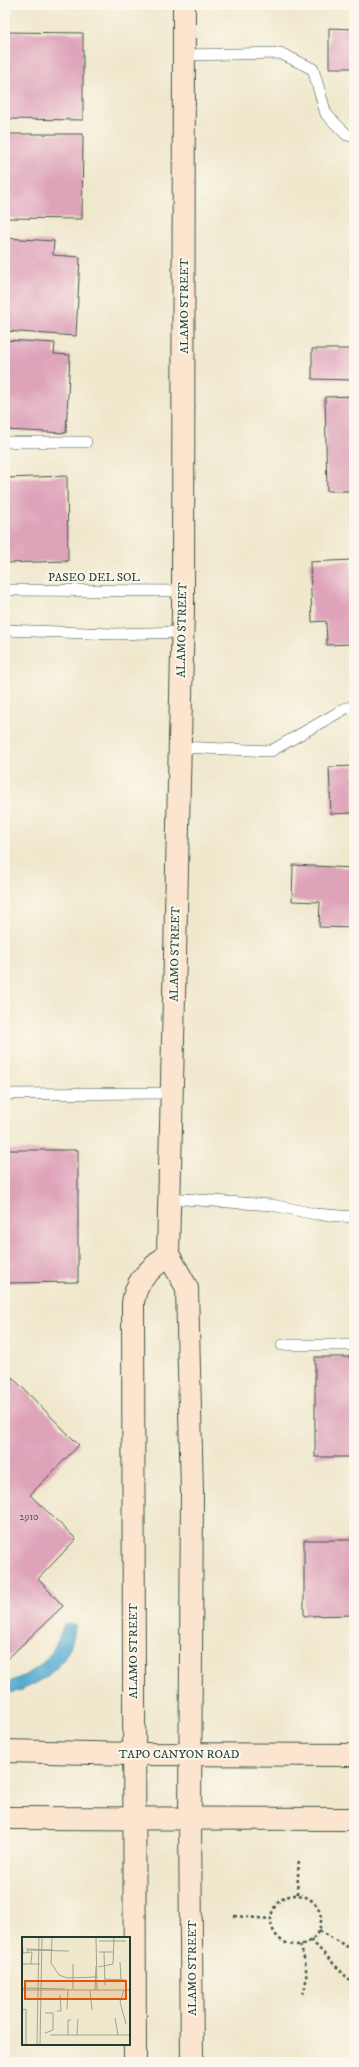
<svg xmlns="http://www.w3.org/2000/svg" width="359" height="2067" font-family="'IM FELL DW Pica',serif">
<style>
.water{fill:#55acd2;stroke:#3a7483}
.building{fill:#dea2b9}
.lines{fill:none;stroke-linecap:round;stroke-linejoin:round}
.service-casing{stroke:#3e574b;stroke-width:12}
.secondary-casing{stroke:#3e574b;stroke-width:24}
.path{stroke:#3e574b;stroke-width:2.5;stroke-dasharray:3 3;stroke-linecap:butt}
.service{stroke:#fff;stroke-width:11}
.secondary{stroke:#fce5cf;stroke-width:22}
.labels{text-anchor:middle;dominant-baseline:central;stroke-width:4;stroke-linejoin:round;paint-order:stroke}
.number-label{font-size:10px;fill:#4f5655}
.street-label{font-size:12px;fill:#1f3d34;stroke:#fbf7ec}
.inset-road{fill:none;stroke:#9ca490;stroke-width:1}
.view{fill:#de580e;fill-opacity:0.15;stroke:#de580e;stroke-width:2}
.inset-edge{fill:none;stroke:#1f3d34;stroke-width:2}
</style>
<rect width="100%" height="100%" fill="#fbf7ec"/>
<filter id="ink" filterUnits="userSpaceOnUse"><feTurbulence type="fractalNoise" baseFrequency=".025" numOctaves="2"/><feDisplacementMap in="SourceGraphic" scale="8" xChannelSelector="R" yChannelSelector="G"/><feConvolveMatrix kernelMatrix="1 2 1 2 8 2 1 2 1" color-interpolation-filters="sRGB"/></filter>
<filter id="wash" filterUnits="userSpaceOnUse"><feTurbulence type="fractalNoise" baseFrequency=".012" numOctaves="4" result="noise"/><feDisplacementMap in="SourceGraphic" scale="16" xChannelSelector="R" yChannelSelector="G"/><feGaussianBlur stdDeviation="0.9" result="paint"/><feColorMatrix in="noise" values="0 0 0 0 0 0 0 0 0 0 0 0 0 0 0 0 0 1.4 0 .05"/><feComposite in="paint" operator="in"/></filter>
<g filter="url(#wash)">
<rect width="100%" height="100%" fill="#f0e8cd"/>
<path class="water" d="M64,1624L75,1625C73,1662 45,1683 12,1693L9,1685L11,1681C42,1670 54,1655 64,1624Z"/>
<g id="blocks">
<g class="building">
<polygon points="329,28 354,29 354,68 329,68"/>
<polygon points="5,32 83,33 83,120 5,119"/>
<polygon points="5,134 83,134 82,219 5,218"/>
<polygon points="5,238 54,241 53,255 80,257 76,336 5,331"/>
<polygon points="5,340 55,343 54,354 70,355 66,433 5,430"/>
<polygon points="312,349 353,349 352,380 312,379"/>
<polygon points="354,396 354,491 327,491 325,397"/>
<polygon points="67,476 68,561 5,563 5,478"/>
<polygon points="351,560 354,644 327,645 326,621 312,622 310,562"/>
<polygon points="354,766 354,813 331,814 329,767"/>
<polygon points="293,865 354,868 354,928 319,927 320,902 292,901"/>
<polygon points="5,1150 78,1150 78,1282 5,1283"/>
<rect x="315" y="1357" width="39" height="100"/>
<polygon points="5,1370 79,1445 30,1495 76,1539 38,1579 63,1606 5,1661"/>
<polygon points="304,1540 354,1540 354,1615 304,1616"/>
</g>
</g>
</g>
<g filter="url(#ink)">
<use href="#blocks" fill-opacity="0" stroke="#3e574b" stroke-width="1"/>
<g class="lines">
<g class="service-casing">
<g id="service">
<polyline points="184,55 280,53 313,69 326,114 347,135 354,136"/>
<polyline points="5,442 86,442"/>
<polyline points="5,590 183,591"/>
<polyline points="5,630 114,634 183,632"/>
<polyline points="180,747 271,751 346,708 354,707"/>
<polyline points="5,1094 172,1093"/>
<polyline points="169,1198 272,1205 315,1214 354,1217"/>
<polyline points="282,1345 354,1345"/>
</g>
</g>
<g class="secondary-casing">
<g id="secondary">
<polyline points="184,5 183,611 168,1254 187,1288 192,1492 190,1818 192,2062"/>
<polyline points="5,1751 133,1754 354,1755"/>
<polyline points="5,1818 354,1819"/>
<path d="M135,2062L133,1303C136,1278 151,1270 168,1254"/>
</g>
</g>
<g class="path">
<polyline points="297,1894 299,1858"/>
<circle cx="296" cy="1920" r="25"/>
<polyline points="234,1916 271,1919"/>
<polyline points="319,1931 353,1950 354,1985"/>
<polyline points="311,1940 354,1985 354,2017"/>
<path d="M300,1945C306,1962 309,1977 303,1994"/>
</g>
<use href="#service" class="service"/>
<use href="#secondary" class="secondary"/>
</g>
</g>
<g class="labels">
<g class="number-label">
<text x="29" y="1517">2910</text>
</g>
<g class="street-label">
<text transform="translate(184 306) rotate(-90)">ALAMO STREET</text>
<text x="94" y="577">PASEO DEL SOL</text>
<text transform="translate(182 630) rotate(-89)">ALAMO STREET</text>
<text transform="translate(175 954) rotate(-89)">ALAMO STREET</text>
<text transform="translate(133 1651) rotate(-90)">ALAMO STREET</text>
<text x="179" y="1754">TAPO CANYON ROAD</text>
<text transform="translate(192 1968) rotate(-90)">ALAMO STREET</text>
</g>
</g>
<g transform="translate(22 1937)">
<rect width="108" height="108" fill="#f0e8cd"/>
<path class="inset-road" d="M30,0L29,26L37,38L45,41L75,40M74,0L75,53M0,2L1,16M77,4H104M4,12L31,13M77,15H91M82,15L83,48M1,16L10,15L9,27M5,16L6,13L47,14M98,25L99,43M0,27H18M51,27V52M76,30L91,27L92,0M83,42L104,43M108,48V31M0,51L43,52M0,53H108M68,53L70,73M73,53L74,29M102,53L98,65L104,87M45,72L46,52M0,73L4,72V108M35,74H39L38,58M23,76H31V93L23,96M93,81L96,98M28,98H108M46,98V83H49M55,98L56,82M15,108L17,0M18,108L20,0"/>
<path class="view" d="M3,44H104V62H3Z"/>
<rect width="108" height="108" class="inset-edge"/>
</g>
<rect width="359" height="2067" fill="none" stroke="#fbf7ec" stroke-width="20"/>
</svg>
